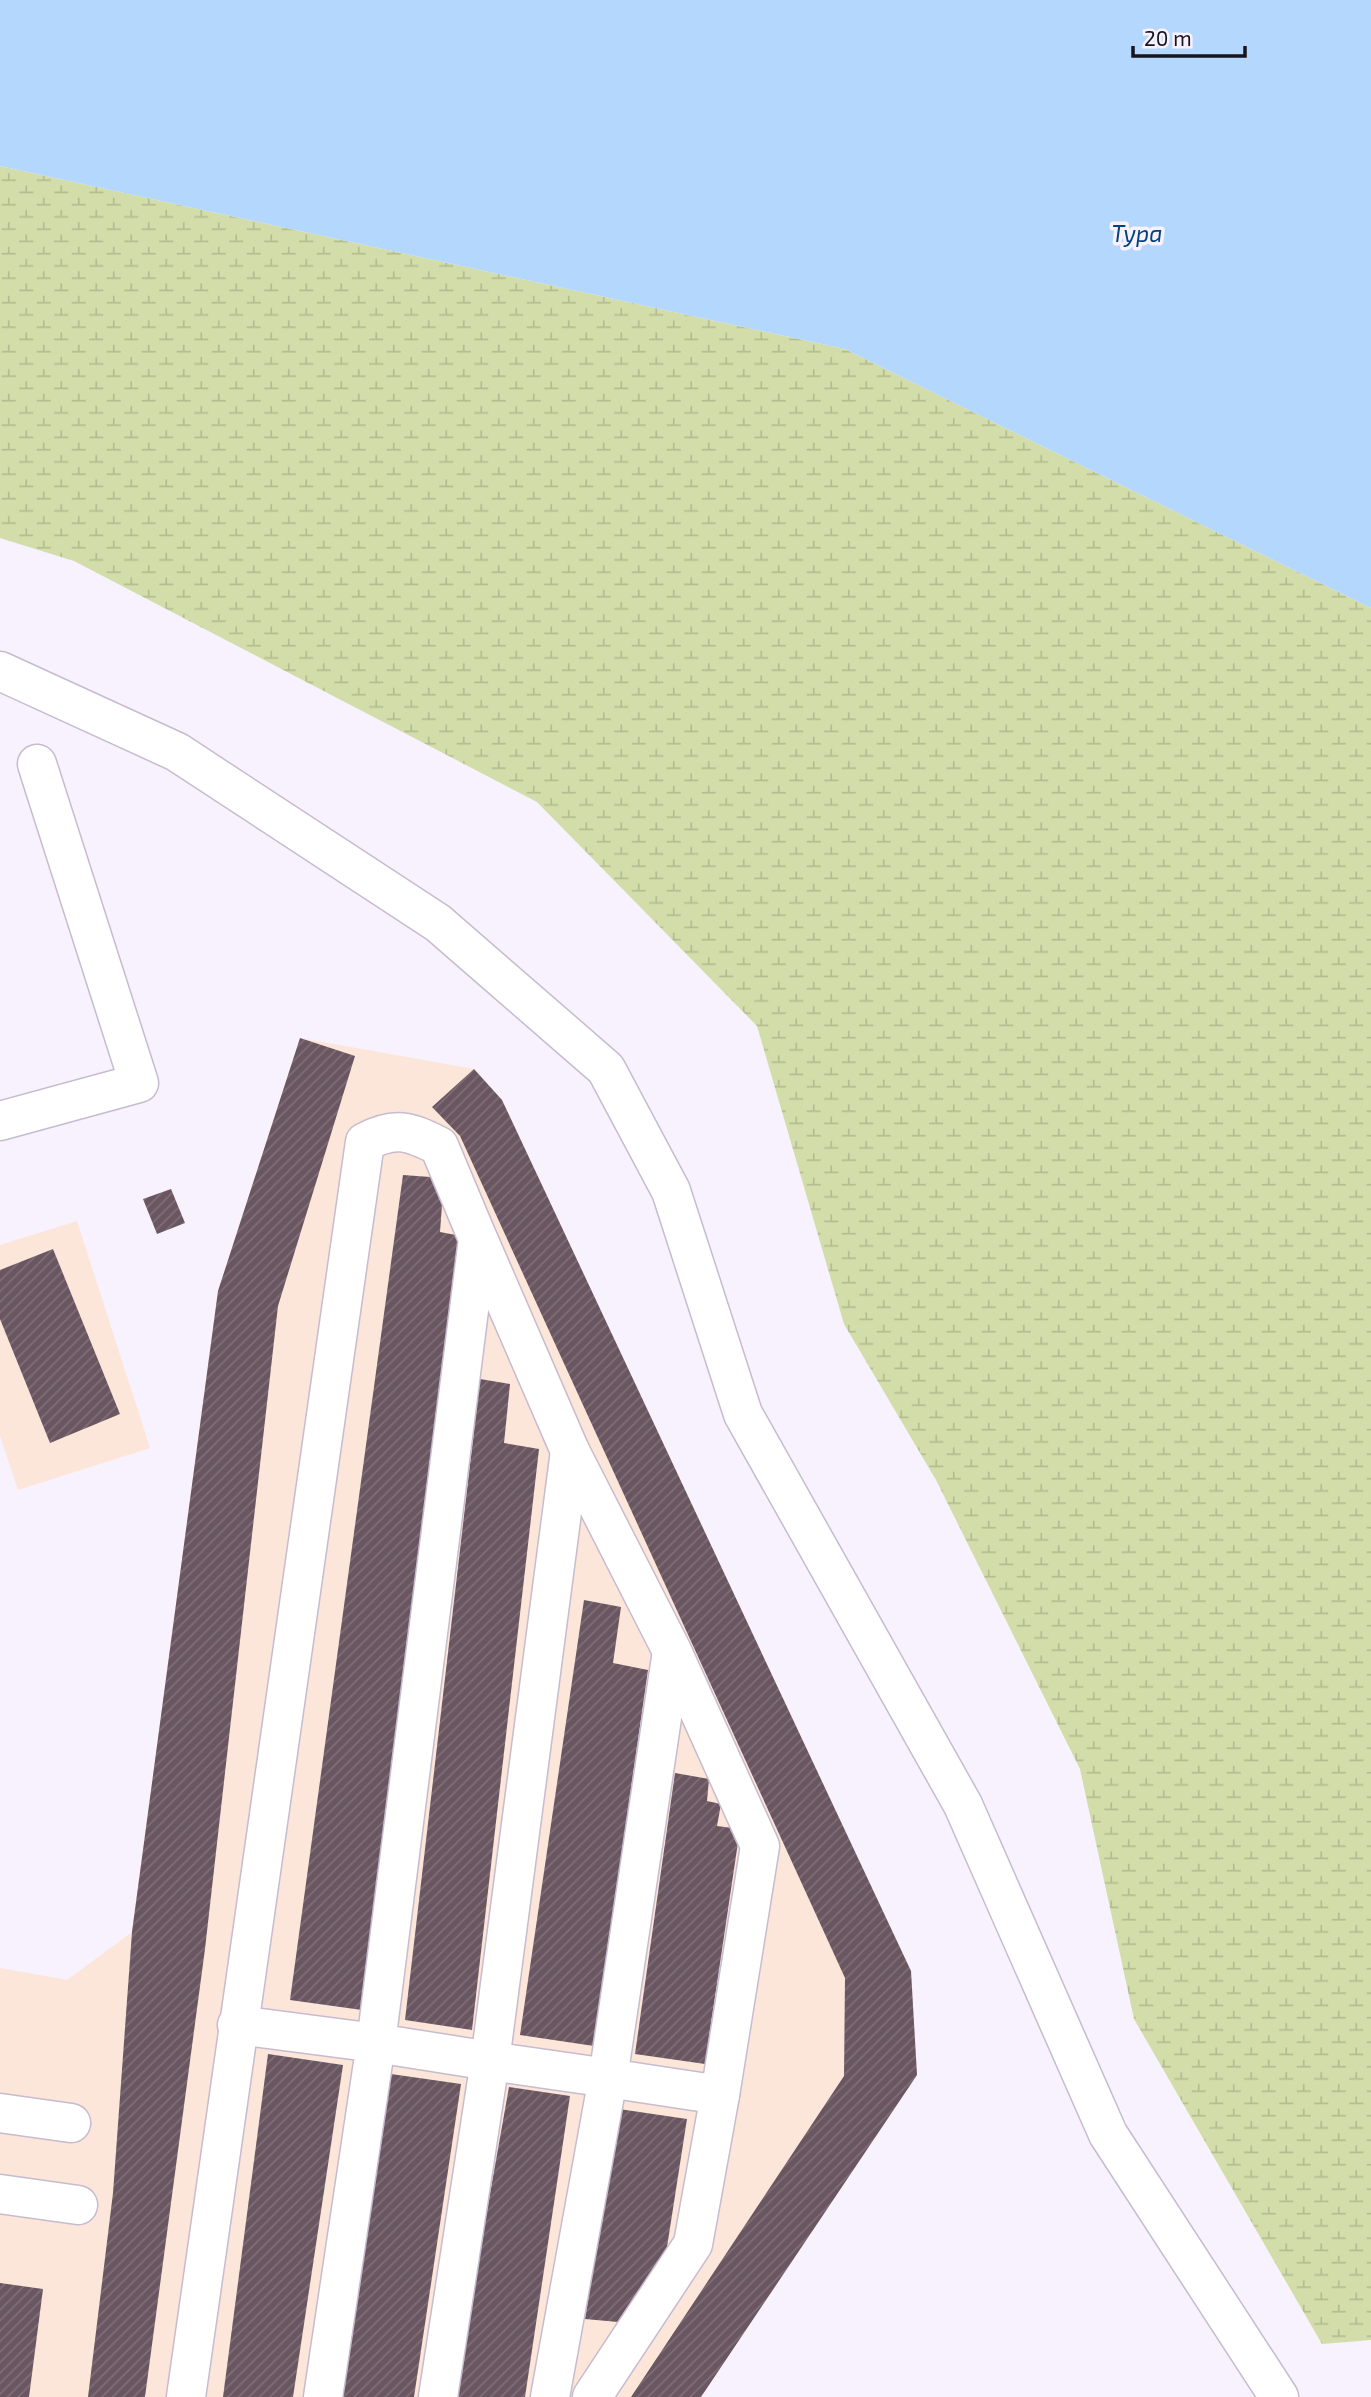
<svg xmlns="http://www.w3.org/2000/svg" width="1371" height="2397" font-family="'Exo 2',sans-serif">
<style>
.industrial{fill:#fce6d9}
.wetland{fill:url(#wetland-marsh)}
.water{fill:#b4d7fd}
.building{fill:url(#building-hatch)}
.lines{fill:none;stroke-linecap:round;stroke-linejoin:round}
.minor-casing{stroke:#c7bbd0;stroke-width:41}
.minor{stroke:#fff;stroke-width:38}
.labels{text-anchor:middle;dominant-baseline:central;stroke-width:7;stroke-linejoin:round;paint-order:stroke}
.water-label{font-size:23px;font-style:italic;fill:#00447c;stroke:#f8f1fe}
</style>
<defs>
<pattern id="wetland-marsh" width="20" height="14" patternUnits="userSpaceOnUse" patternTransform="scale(1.75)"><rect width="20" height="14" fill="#d3dda9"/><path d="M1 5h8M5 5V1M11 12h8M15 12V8" fill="none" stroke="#b4bd91"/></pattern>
<pattern id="building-hatch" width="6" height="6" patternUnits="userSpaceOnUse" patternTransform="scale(1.75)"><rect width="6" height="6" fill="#6a5660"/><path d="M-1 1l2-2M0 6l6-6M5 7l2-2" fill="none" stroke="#7e6e77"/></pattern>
</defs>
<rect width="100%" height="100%" fill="#f8f1fe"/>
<g class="industrial">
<polygon points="300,1038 474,1069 502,1100 911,1971 917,2075 701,2397 0,2397 0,1968 67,1980 132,1932 218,1291"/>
<polygon points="77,1221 150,1448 18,1490 0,1436 0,1245"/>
</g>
<polygon class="wetland" points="0,166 845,349 1371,608 1371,2340 1322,2344 1134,2019 1080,1769 936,1480 844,1324 757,1026 537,802 74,561 0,538"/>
<polygon class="water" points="0,0 1371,0 1371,608 845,349 0,166"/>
<g class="building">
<polygon points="300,1038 355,1056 278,1306 205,1949 145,2397 88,2397 113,2193 132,1932 218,1291"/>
<polygon points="474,1069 502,1100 911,1971 917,2075 701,2397 631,2397 844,2076 845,1978 460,1136 432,1107"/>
<polygon points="403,1175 444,1178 440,1232 461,1236 362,2010 290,2000"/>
<polygon points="171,1189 185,1223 157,1234 143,1199"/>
<polygon points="53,1249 120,1414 50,1443 0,1319 0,1270"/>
<polygon points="480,1379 510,1384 504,1443 539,1449 472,2030 405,2020"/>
<polygon points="584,1600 621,1607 613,1663 648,1670 594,2046 520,2035"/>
<polygon points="675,1773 709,1779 707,1801 721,1804 717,1826 740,1829 705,2064 635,2054"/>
<polygon points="268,2054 343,2065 293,2397 223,2397"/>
<polygon points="391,2074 461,2084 414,2397 340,2397"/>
<polygon points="509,2087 570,2096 525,2397 454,2397"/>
<polygon points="619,2109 687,2119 664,2266 618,2322 585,2319"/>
<polygon points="0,2283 43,2289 29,2397 0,2397"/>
</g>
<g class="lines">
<g class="minor-casing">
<g id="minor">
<polyline points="0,671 177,752 438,923 606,1069 671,1191 743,1414 963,1805 1108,2134 1279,2397"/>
<polyline points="0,1121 139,1083 37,764"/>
<polyline points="479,1241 570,1451"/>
<polyline points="237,2025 376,2043 323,2397"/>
<polyline points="0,2113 71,2123"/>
<polyline points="0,2194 78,2205"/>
<path d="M186,2397L365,1142C395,1126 409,1131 439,1146L478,1239L376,2043L490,2061L570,1451L672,1651L760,1846L720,2095L608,2078L672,1651"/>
<polyline points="438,2397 490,2061 608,2078 550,2397"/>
<polyline points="592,2397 693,2244 720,2095"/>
</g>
</g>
<use href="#minor" class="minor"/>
</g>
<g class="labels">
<g class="water-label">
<text x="1137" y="233">Тура</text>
</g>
</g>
<path d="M1133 46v10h112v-10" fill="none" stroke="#18141b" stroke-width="3.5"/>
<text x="1144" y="46" font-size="21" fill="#18141b" stroke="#f8f1fe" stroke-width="5" paint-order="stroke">20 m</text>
</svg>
